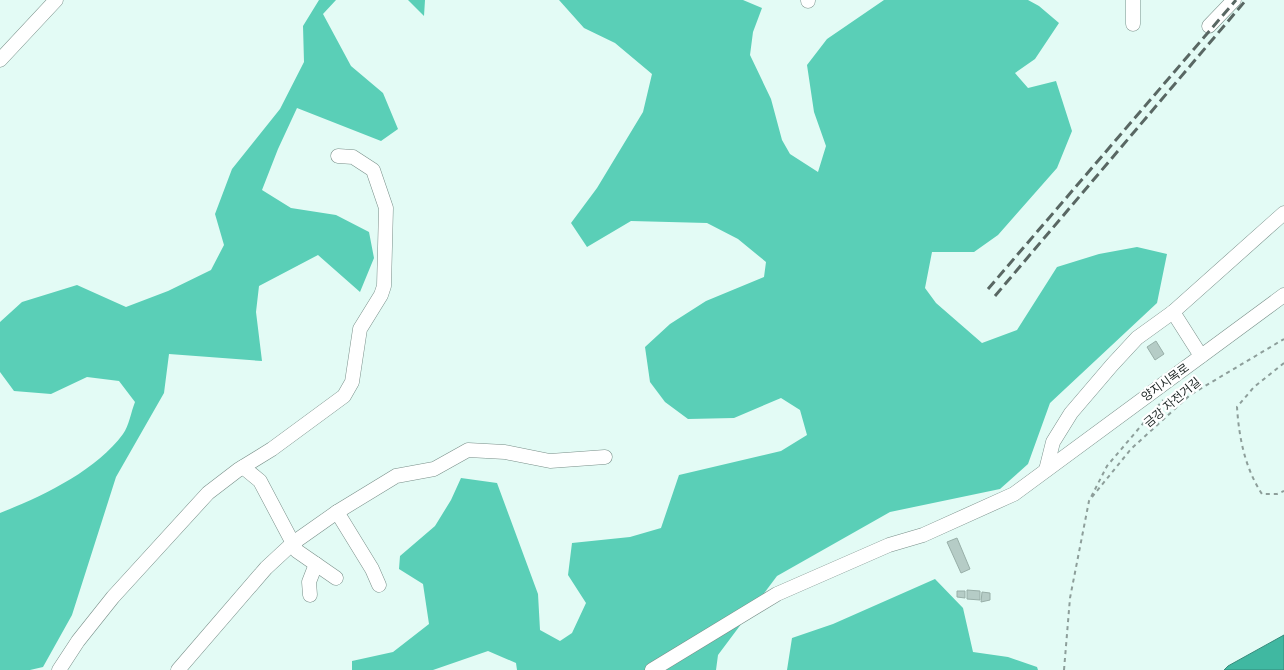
<svg xmlns="http://www.w3.org/2000/svg" width="1284" height="670" font-family="Lato,'Noto Sans KR',sans-serif">
<style>
.forest{fill:#5acfb7}
.water{fill:#40b8a1;stroke:#358b7b}
.building{fill:#b5ccc6;stroke:#98afa8}
.lines{fill:none;stroke-linecap:round;stroke-linejoin:round}
.minor-casing{stroke:#798f89;stroke-width:15}
.path{stroke:#8d9e9a;stroke-width:2;stroke-dasharray:4 4;stroke-linecap:butt}
.minor{stroke:#fff;stroke-width:14}
.rail{stroke:#596763;stroke-width:3;stroke-dasharray:10 5;stroke-linecap:butt}
.labels{text-anchor:middle;dominant-baseline:central;stroke-width:4.5;stroke-linejoin:round;paint-order:stroke}
.street-label{font-size:12px;fill:#1a2321;stroke:#fff}
</style>
<rect width="100%" height="100%" fill="#e3fbf5"/>
<g class="forest">
<path d="M319,0H336L323,14L351,66L383,93L398,129L381,141L297,108L278,149L262,190L291,208L336,215L369,232L374,258L360,292L318,255L259,286L256,312L262,361L169,354L164,393L116,477L72,615L43,667L30,670H0V513C41,497 96,471 123,434C129,426 131,412 135,402L119,381L87,377L51,394L14,391L0,372V322L22,302L77,285L126,307L168,291L211,270L224,245L215,214L232,169L280,109L304,62L303,26Z"/>
<polygon points="408,0 425,0 424,16"/>
<polygon points="559,0 743,0 762,8 753,32 750,55 771,99 782,140 790,154 818,172 826,146 814,112 807,65 827,39 884,0 1028,0 1039,6 1059,23 1035,59 1015,73 1028,88 1056,81 1072,131 1057,168 998,235 974,252 932,252 925,288 936,303 982,343 1017,330 1057,267 1099,254 1137,247 1167,254 1157,303 1050,403 1028,464 1000,489 890,512 777,576 718,655 716,670 517,670 516,663 488,651 433,670 352,670 352,661 393,652 429,624 423,584 399,569 400,556 435,526 451,500 461,478 497,483 538,594 540,630 560,641 572,633 586,603 568,575 572,543 630,537 661,528 679,475 781,451 807,435 800,410 781,398 734,418 688,419 665,402 650,382 645,347 670,324 706,301 764,277 766,262 738,239 707,223 631,221 587,247 571,223 597,188 643,112 652,74 615,43 584,28"/>
<polygon points="935,579 963,608 973,652 1008,657 1037,667 1038,670 787,670 792,638 833,624"/>
</g>
<polygon class="water" points="1284,635 1284,670 1224,670 1228,666"/>
<g class="building">
<polygon points="1156,341 1164,354 1155,360 1147,347"/>
<polygon points="957,538 970,569 961,573 947,542"/>
<polygon points="967,590 980,591 980,600 967,599"/>
<polygon points="957,591 965,591 965,598 957,597"/>
<polygon points="982,592 990,593 990,600 981,602"/>
</g>
<g class="lines">
<g class="minor-casing">
<g id="minor">
<polyline points="808,0 808,1"/>
<polyline points="1133,24 1133,0"/>
<polyline points="1209,26 1234,0"/>
<polyline points="0,60 56,0"/>
<polyline points="1173,312 1201,356"/>
<polyline points="243,467 260,481 297,551 336,578"/>
<polyline points="1046,470 1053,442 1071,413 1112,365 1137,338 1173,312 1284,213"/>
<polyline points="337,512 372,569 379,585"/>
<polyline points="310,595 309,582 316,564"/>
<polyline points="59,670 78,641 113,597 208,493 238,470 272,449 344,396 352,382 360,329 381,295 384,286 386,208 373,170 353,157 338,156"/>
<polyline points="178,670 266,568 293,543 337,512 396,476 434,469 468,450 505,452 550,461 605,457"/>
<polyline points="652,670 777,594 889,545 923,535 1014,494 1284,295"/>
</g>
</g>
<g class="path">
<path d="M1284,363L1254,387L1237,407C1239,438 1245,468 1262,494H1277L1284,491"/>
<polyline points="1092,497 1131,449 1190,395 1284,339"/>
<polyline points="1064,670 1070,598 1089,501 1107,466 1163,400"/>
</g>
<use href="#minor" class="minor"/>
<g class="rail">
<polyline points="988,289 1236,0"/>
<polyline points="995,296 1246,0"/>
</g>
</g>
<g class="labels">
<g class="street-label">
<text transform="translate(1165 382) rotate(-36)">양지시목로</text>
<text transform="translate(1172 402) rotate(-40)">금강 자전거길</text>
</g>
</g>
</svg>
